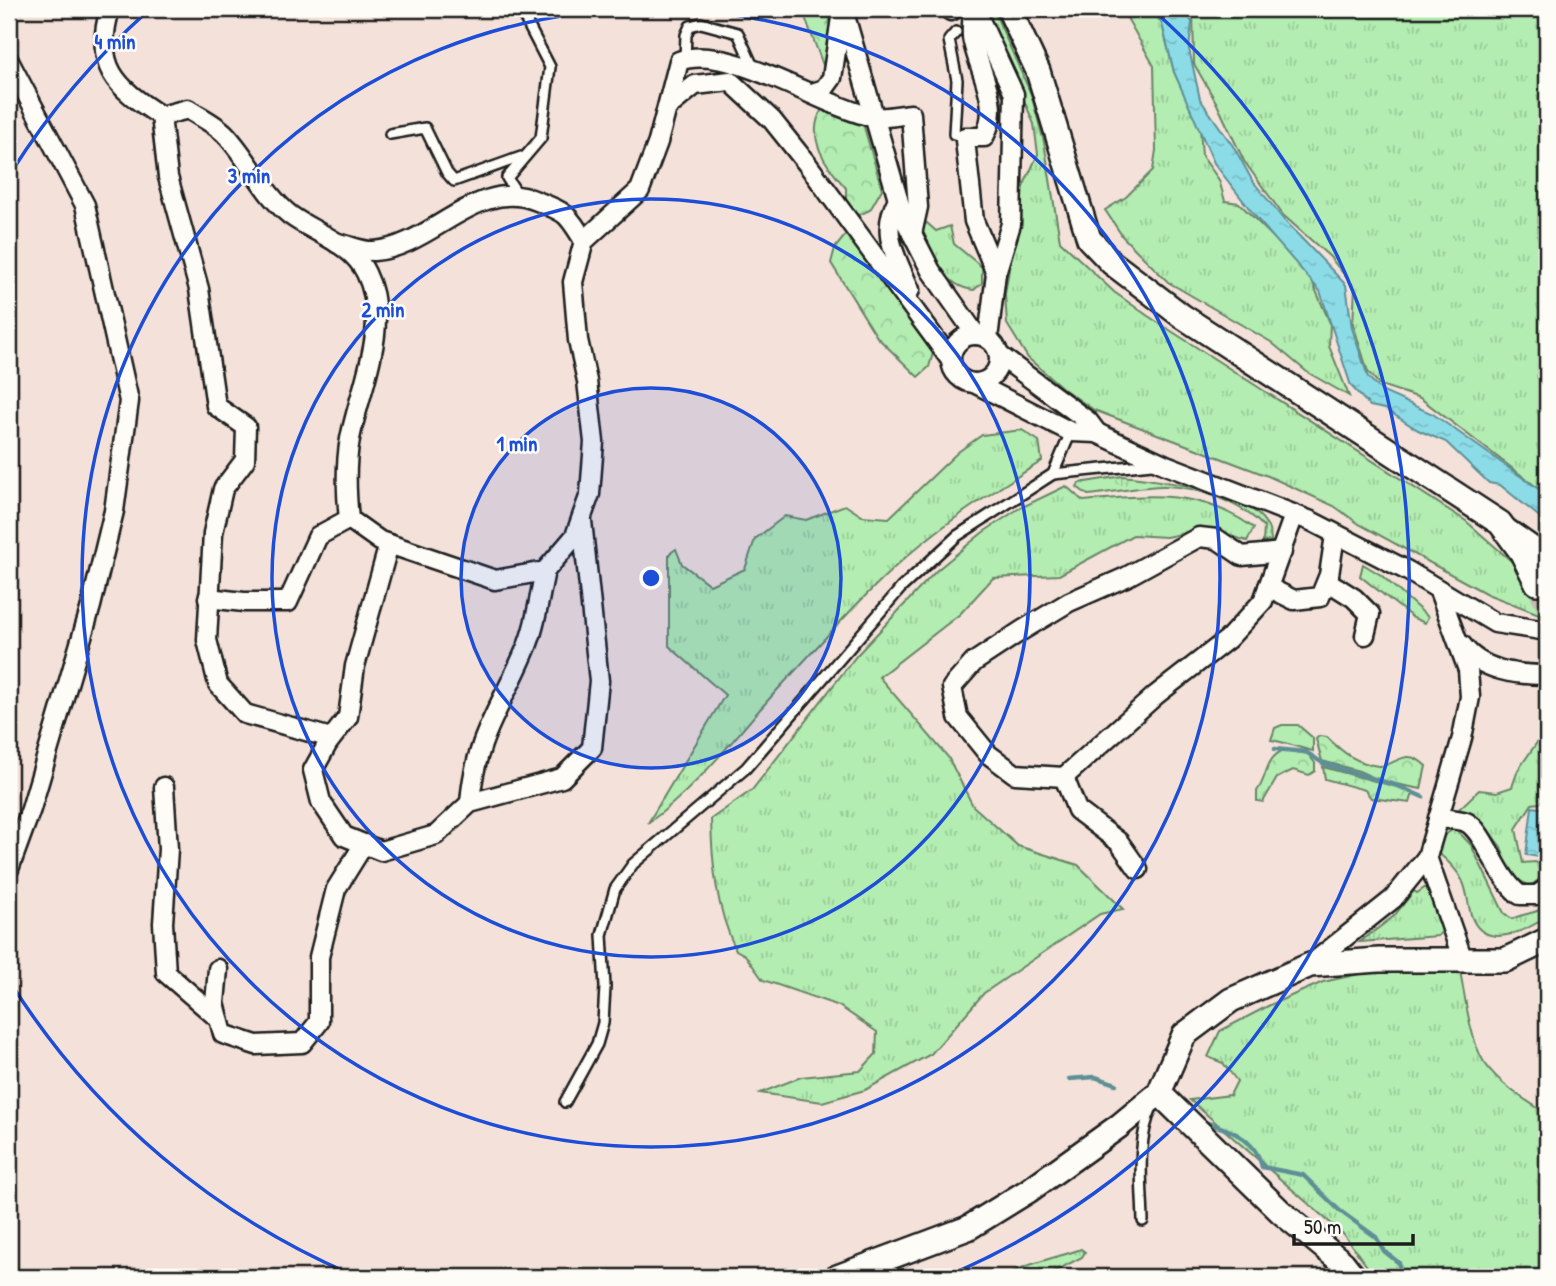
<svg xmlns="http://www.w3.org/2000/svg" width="1556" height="1286" font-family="'Patrick Hand',sans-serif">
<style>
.grass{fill:url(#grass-tufts);stroke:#688466;stroke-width:2}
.forest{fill:url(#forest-crowns);stroke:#688466;stroke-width:2}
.water{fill:url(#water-ripples);stroke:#5f8f96;stroke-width:2}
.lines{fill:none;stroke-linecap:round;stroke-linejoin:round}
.stream{stroke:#5f8f96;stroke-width:4.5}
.tertiary-tunnel{stroke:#c9bab4;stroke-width:23;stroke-dasharray:23 11;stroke-linecap:butt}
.service-casing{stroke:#1c1c1c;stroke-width:14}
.minor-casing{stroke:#1c1c1c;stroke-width:23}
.tertiary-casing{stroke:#1c1c1c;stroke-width:28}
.service{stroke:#fdfcf7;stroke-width:9}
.minor{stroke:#fdfcf7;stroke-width:18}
.tertiary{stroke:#fdfcf7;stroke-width:23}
.ring{fill:none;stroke:#1d4ed8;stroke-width:3.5}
.centre{fill:#1d4ed8;stroke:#fdfcf7;stroke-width:3.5}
.ring-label{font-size:21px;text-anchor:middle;font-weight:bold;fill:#1d4ed8;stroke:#fdfcf7;stroke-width:5;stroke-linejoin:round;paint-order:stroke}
</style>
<defs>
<pattern id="grass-tufts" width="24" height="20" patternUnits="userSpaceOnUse" patternTransform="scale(1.75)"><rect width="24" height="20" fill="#b3edb1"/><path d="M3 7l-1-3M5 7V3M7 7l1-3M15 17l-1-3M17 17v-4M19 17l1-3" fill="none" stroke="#99cb98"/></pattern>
<pattern id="forest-crowns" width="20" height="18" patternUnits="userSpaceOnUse" patternTransform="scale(1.75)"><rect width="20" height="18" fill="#b3edb1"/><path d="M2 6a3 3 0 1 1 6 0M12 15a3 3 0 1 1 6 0" fill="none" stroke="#99cb98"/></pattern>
<pattern id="water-ripples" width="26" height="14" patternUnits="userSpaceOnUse" patternTransform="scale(1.75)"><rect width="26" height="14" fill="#8cdce7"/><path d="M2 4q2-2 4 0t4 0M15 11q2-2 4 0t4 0" fill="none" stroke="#78bcc6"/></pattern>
</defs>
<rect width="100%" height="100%" fill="#f4e2da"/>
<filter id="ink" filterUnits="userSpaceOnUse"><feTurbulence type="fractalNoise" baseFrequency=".0143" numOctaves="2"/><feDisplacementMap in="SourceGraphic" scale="14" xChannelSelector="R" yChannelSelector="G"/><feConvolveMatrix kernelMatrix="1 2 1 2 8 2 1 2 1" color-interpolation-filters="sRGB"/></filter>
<g filter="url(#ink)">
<g class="grass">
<polygon points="986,9 993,9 1031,94 1044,142 1060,241 1114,292 1148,316 1466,521 1518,567 1535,557 1547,574 1547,617 1487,594 1359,524 1334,506 1268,476 1094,410 1065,390 1028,358 1007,324 1005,294 1022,189 1038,154 1034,124"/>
<polygon points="1122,9 1152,9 1162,24 1174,72 1200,127 1202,156 1219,180 1225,201 1239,203 1308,272 1330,323 1329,346 1349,396 1307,372 1271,342 1168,282 1123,237 1105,210 1126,197 1153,170 1156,150 1154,66"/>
<polygon points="1193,9 1547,9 1547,495 1420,398 1380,385 1368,372 1353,324 1355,288 1330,257 1283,215 1244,161 1216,102 1194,64"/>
<path d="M927,223L936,231L950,226L954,244L982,267V283L974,290C947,288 922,251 920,226Z"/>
<path d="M1022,430L1039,441L1042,461C996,490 948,520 907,556C862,596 822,642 781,686C737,733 701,785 648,823L725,695L669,646V554L676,549L682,564L710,585L745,569L755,539L785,516L806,520L845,505L862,516L889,518L958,452L982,435Z"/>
<path d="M1123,476C1158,481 1271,490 1271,541L1263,542L1264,527C1242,503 1197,486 1164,486C1139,486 1113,493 1088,495L1077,487L1079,483Z"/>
<path d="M1066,486L1083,501C1147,495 1199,488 1254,528L1247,541L1207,529L1166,537L1133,535L1059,575L993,578L960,614L879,677L948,757L973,806L1018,846L1078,865L1123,909L1100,914L984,993L931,1054L865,1090L822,1102L760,1093L801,1077L860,1071L876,1054L877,1032L839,1006L763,980L745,955L736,950C716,909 712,863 711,819L752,790L857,655L936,571L982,533L1018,509Z"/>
<polygon points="1363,564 1381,575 1428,617 1425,623 1413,618 1360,576"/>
<polygon points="1547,728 1547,802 1532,804 1516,829 1523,863 1535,862 1544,867 1547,874 1530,886 1510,876 1501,847 1485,826 1459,809 1479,790 1497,792 1512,787 1518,770"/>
<path d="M1455,828L1471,845L1504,913L1512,919C1524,913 1538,914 1547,905V917C1528,929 1490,950 1474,922C1467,910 1469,893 1462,880C1456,868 1447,860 1437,852L1439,839Z"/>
<polygon points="1426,887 1433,890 1444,929 1438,936 1360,942 1394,916 1414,891 1417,893"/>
<path d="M1382,969L1460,971C1465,996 1470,1040 1484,1062C1499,1084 1525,1100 1547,1114V1277H1375L1343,1234L1190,1100L1230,1095L1237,1081L1223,1063L1208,1057L1220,1031L1270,1005L1323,982Z"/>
<path d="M1081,1249L1085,1252L1082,1257L1044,1277H1006C1013,1267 1066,1255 1081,1249Z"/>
</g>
<g class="forest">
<polygon points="802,9 837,9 826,73"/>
<path d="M836,108L862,120L882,189L870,210L857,216L846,202V188C826,166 805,138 822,109Z"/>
<polygon points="848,232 933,353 929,367 918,377 877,337 831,263 835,248"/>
<path d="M1282,725H1298L1313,738V751C1297,748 1286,742 1271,740L1275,728Z"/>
<path d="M1319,736L1327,737C1343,753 1356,763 1379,766C1395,767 1405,745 1426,766L1421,789L1381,781L1359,771L1322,761L1316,739Z"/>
<path d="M1284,750L1308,754L1315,763V771L1309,775L1293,770L1277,778L1263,802L1257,801V791C1268,777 1264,758 1284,750Z"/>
<polygon points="1323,767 1408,790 1413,793 1410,803 1371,798 1365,790 1325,779"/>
</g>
<g class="water">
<polygon points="1152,9 1183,9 1192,22 1189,49 1200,99 1235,149 1252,180 1284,220 1346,285 1352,328 1368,377 1383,392 1433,414 1547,495 1547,523 1500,485 1489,483 1446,442 1418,430 1385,409 1370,406 1351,386 1320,291 1259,221 1214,163 1174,72 1162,24"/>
<polygon points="1532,807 1547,809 1547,858 1526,855"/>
</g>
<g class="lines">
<g class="stream">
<polyline points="1275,749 1306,752 1324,764 1398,786 1423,797"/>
<polyline points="1069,1079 1095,1077 1116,1084"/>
<path d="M1200,1121C1227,1128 1255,1137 1262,1167L1303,1175L1340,1211L1376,1237L1384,1251L1399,1263L1400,1277"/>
</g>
<polyline class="tertiary-tunnel" points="1537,583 1547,604"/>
<g class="service-casing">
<g id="service">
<polyline points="956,32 949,40 957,80 954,134 965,137"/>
<polyline points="685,59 686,35 690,26 701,23 738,33 755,71"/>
<polyline points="390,134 425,128 447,173 454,181 521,157"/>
<polyline points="518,195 507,178 541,138 550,67 520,9"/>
<polyline points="1053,474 1152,464"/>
<polyline points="565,1102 597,1044 603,1023 605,987 602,935 615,889 633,864 746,768 901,588 957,536 1053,474 1071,432"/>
<path d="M1143,1221C1142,1183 1136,1142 1152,1107"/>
</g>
</g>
<g class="minor-casing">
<g id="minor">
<path d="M110,9C93,66 115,87 161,116L188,109C200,117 218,125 227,136C250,161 263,193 290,215C314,233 352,243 366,273C392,326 360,386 350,439C345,466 346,491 349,519L380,541L495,580L545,571L575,536L590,494L594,442L587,381L578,340L573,282L584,241L640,190L658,142L679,61C729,42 821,107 873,117C884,119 900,115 911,114L918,207L912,234"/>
<polyline points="843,9 903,216 931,271 976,335"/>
<polyline points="950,9 951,11"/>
<path d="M973,9C973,19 970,32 973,42C980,74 1002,105 984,137H965V140L974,221L996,273"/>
<polyline points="975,9 1014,94 1011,224 996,273 988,339"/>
<polyline points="9,61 85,205 129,401 114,511 91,606 31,809 9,869"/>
<polyline points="812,93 824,89 832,78 842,11"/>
<polyline points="668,107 695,85 730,81 772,120 808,165 950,359"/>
<polyline points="161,116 168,177 199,289 216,406 246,427 245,460 223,489 213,533 207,640 218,684 245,714 331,738"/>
<path d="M898,199C879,233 896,256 910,290"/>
<path d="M337,243C349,245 363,252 374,251C432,247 477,176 537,201C567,213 567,213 584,241"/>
<circle cx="975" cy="359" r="24"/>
<polyline points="999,355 1088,421 1097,433"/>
<polyline points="974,383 1071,432 1097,433 1166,465 1311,521 1408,571 1495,623 1547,631"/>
<polyline points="1507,528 1547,556"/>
<polyline points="389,544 355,666 348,717 328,743 313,770 321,802 344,836 381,851 436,835 470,803 562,778 592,748 599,681 582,521"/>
<polyline points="1327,581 1354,598 1370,614 1365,635"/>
<polyline points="1268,587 1294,600 1320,597 1329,575 1335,535"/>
<polyline points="208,598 244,602 288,602 318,536 349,519"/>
<path d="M1462,645C1481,671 1517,675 1547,675"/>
<polyline points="1064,777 1015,774 988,754 958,717 952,687 974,662 1021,631 1069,602 1126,577 1199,537 1217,539 1242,556 1282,552"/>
<polyline points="164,787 168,849 163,923 166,973 219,1019"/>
<path d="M470,803C475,737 501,708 525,651C536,627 539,597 545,571"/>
<path d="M1438,818C1446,819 1459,819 1466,822C1485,831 1497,879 1520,895H1537L1547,888"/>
<polyline points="1427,857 1463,960"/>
<polyline points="1138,869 1119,842 1077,810 1064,777 1156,695 1228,639 1263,601 1294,515"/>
<polyline points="1310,965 1393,899 1427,857 1462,738 1470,697 1468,670 1439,591"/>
<polyline points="218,969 215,1003 223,1034 256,1045 302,1043 319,1022 319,957 336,889 364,844"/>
</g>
</g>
<g class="tertiary-casing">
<g id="tertiary">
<polyline points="1009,9 1038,71 1089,239 1112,263 1182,316 1500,523 1522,553 1537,583"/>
<polyline points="1159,1093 1281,1212 1343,1263 1354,1277"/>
<polyline points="837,1277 968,1228 1028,1191 1119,1126 1159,1093 1184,1035 1231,1000 1310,965 1379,960 1505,960 1547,940"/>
</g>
</g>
<use href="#service" class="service"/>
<use href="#minor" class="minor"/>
<use href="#tertiary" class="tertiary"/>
</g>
</g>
<circle cx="651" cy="578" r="190" fill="#1d4ed8" fill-opacity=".12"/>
<g class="ring">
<circle cx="651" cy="578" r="190"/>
<circle cx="651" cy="578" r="379"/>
<circle cx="651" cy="578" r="569"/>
<path d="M355 1276A758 758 0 0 1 12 985M12 171A758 758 0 0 1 149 10M1153 10A758 758 0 0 1 947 1276"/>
</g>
<circle cx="651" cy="578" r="10" class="centre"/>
<g class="ring-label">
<text x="115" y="49">4 min</text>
<text x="249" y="183">3 min</text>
<text x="383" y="317">2 min</text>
<text x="517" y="451">1 min</text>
</g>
<rect width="1556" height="1286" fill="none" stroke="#fdfcf7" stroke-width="35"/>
<rect x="18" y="18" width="1521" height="1251" fill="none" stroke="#1c1c1c" stroke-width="2.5" filter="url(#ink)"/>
<path d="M1294 1234v10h119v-10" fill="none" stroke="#1c1c1c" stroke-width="3.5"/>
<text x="1304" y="1234" font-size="21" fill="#1c1c1c" stroke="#fdfcf7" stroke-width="5" paint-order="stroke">50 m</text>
</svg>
